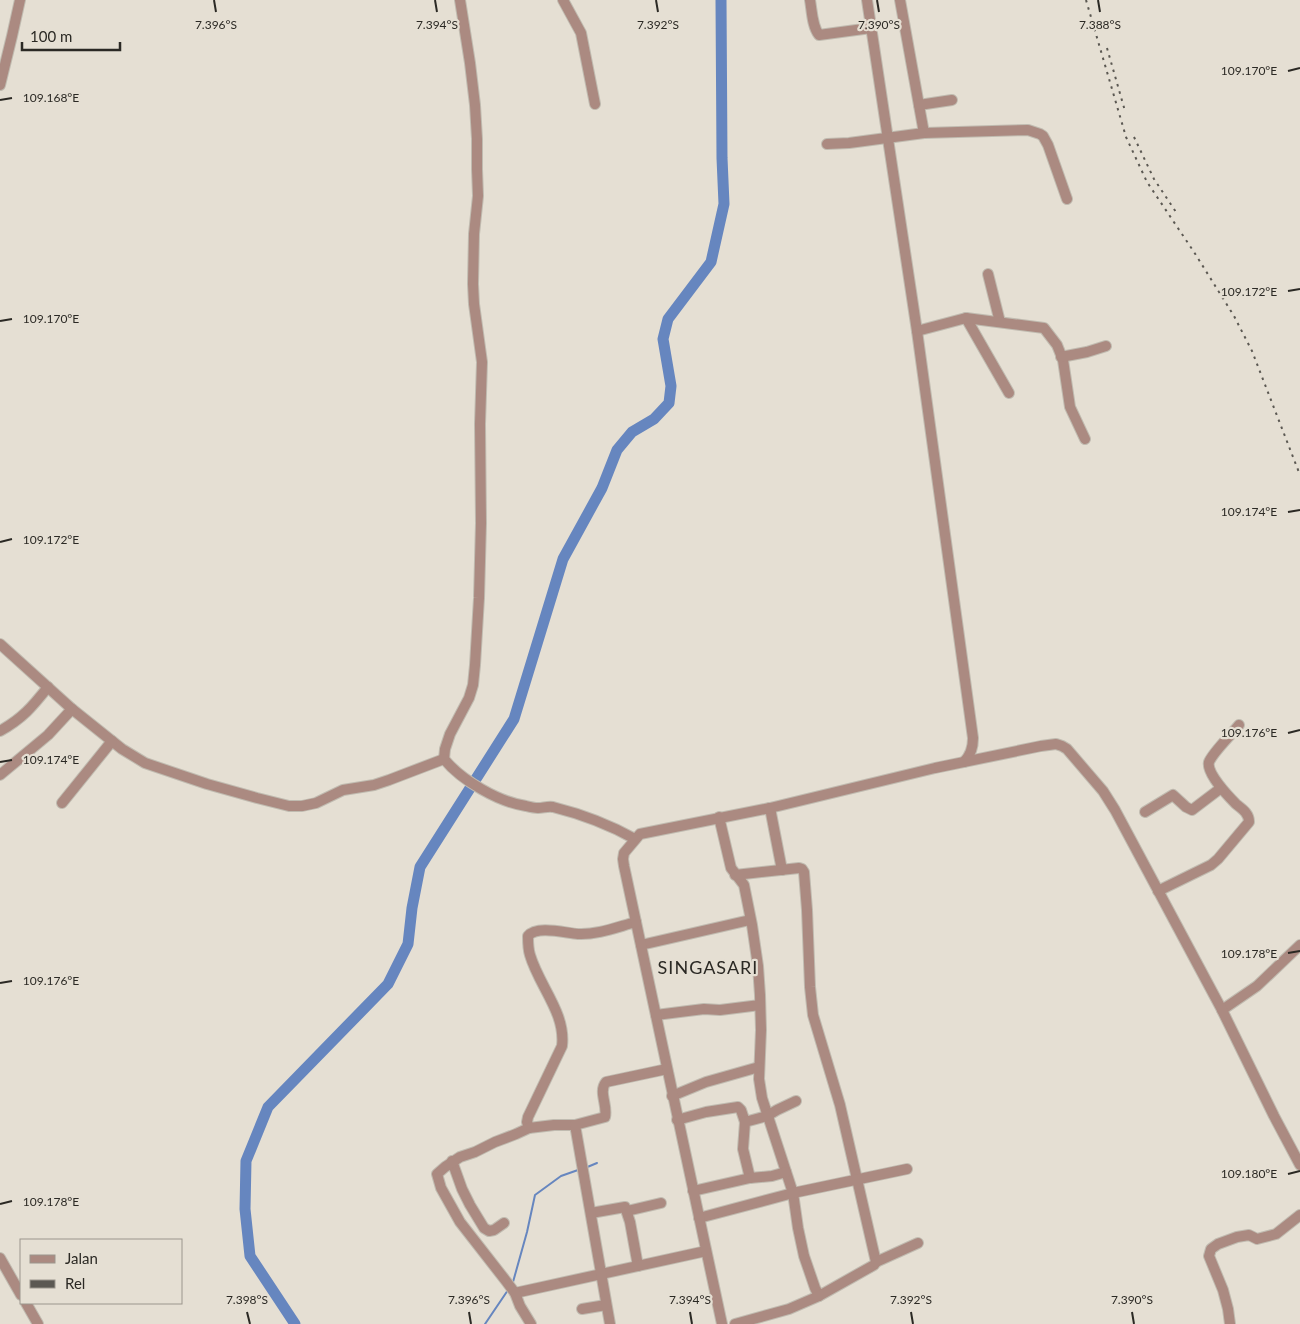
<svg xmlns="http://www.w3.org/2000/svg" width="1300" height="1324" font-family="Lato,sans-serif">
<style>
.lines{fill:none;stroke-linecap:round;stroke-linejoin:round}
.stream{stroke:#6686bf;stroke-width:2}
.river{stroke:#6686bf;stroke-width:11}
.minor-casing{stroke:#c0bbb0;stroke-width:12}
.minor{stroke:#ab8a81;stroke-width:10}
.rail{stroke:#5b5852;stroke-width:2;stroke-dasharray:2.5 5;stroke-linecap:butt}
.ticks{fill:none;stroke:#2b2924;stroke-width:2}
.labels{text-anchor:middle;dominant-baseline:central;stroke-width:4.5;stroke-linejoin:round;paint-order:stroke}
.quarter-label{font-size:18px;letter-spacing:1px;fill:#2b2924;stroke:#e5dfd3}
.ticks-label{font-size:12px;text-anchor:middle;fill:#2b2924;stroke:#e5dfd3;stroke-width:4.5;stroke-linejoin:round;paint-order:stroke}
</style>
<rect width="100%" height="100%" fill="#e5dfd3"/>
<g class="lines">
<g class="stream">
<polyline points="585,1168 597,1163"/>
<polyline points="513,1282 527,1232 535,1195 561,1176 578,1170"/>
<polyline points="485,1324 508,1290"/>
</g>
<polyline class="river" points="295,1324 250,1256 245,1209 246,1161 268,1107 388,984 408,944 412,908 420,867 514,719 563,559 602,488 617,450 632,432 654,419 669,403 671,386 663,339 668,319 711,262 724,204 722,158 721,0"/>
<g class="minor-casing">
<g id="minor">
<path d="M460,0L470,63L475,105L477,139V169L478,196L474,234L473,284L474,304L482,362L480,424L481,523L479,598L475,665L473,685L469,698L450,734L445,749L444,759C462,781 499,802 526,806C530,807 534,808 538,808C543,808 548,806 553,807C581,814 610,825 635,839"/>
<polyline points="563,0 581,33 595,104"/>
<path d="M810,0C812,11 812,26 819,35L871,28"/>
<path d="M867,0L917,331L973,738C973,748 971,755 964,762"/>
<polyline points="900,0 924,133"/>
<polyline points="0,85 12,36 20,0"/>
<polyline points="919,105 952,100"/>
<polyline points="827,144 849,143 924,133 1028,130 1040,134 1043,136 1048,145 1067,199"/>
<polyline points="988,274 1000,322"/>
<polyline points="966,318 1009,393"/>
<polyline points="917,331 966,318 1044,328 1057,345 1063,360 1070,407 1085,439"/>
<polyline points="1061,357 1087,352 1106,346"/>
<polyline points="0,644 72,709"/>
<path d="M0,731C23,718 32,707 48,687"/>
<polyline points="0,775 48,735 72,709 122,749 145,763 207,784 257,798 289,806 302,806 316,803 343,790 374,785 389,780 444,759"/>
<polyline points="62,803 112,741"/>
<polyline points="770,808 782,870"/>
<polyline points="1145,812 1173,795 1174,796 1186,807 1192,810 1221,788"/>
<polyline points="719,817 731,868 744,885 752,925 758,966 760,995 761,1030 759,1079 762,1098 793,1193 798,1228 804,1256 815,1288 819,1296"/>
<polyline points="735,875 799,868 802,869 804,872 807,910 810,987 813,1015 840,1105 876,1262 874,1265 819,1296 789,1309 735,1324"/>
<path d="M1158,891L1211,865L1218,859L1249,822C1249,813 1242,809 1236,804C1228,796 1206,773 1209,762C1213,752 1232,734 1239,725"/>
<polyline points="641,945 750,920"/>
<polyline points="1222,1010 1257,986 1300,945"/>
<polyline points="656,1015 704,1009 720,1010 760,1005"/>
<polyline points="672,1096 706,1082 759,1067"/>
<polyline points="677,1120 706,1112 738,1107 741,1110 745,1122"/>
<path d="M529,1128L527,1122L528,1117L562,1046C566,1013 539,986 530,955C528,949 528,942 528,936C537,925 565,933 578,934C597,935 617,927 636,922"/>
<polyline points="452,1161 462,1189 470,1205 484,1228 489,1231 494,1230 504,1223"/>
<polyline points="750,1178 743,1149 745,1122 767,1116 777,1110 796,1101"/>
<polyline points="693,1191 750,1178 772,1176 786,1172"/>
<polyline points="627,1211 661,1203"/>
<polyline points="591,1213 625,1207 630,1222 638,1266"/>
<polyline points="699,1218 793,1193 907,1169"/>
<polyline points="0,1258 21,1295"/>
<polyline points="876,1262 918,1243"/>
<polyline points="515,1293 706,1251"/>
<polyline points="26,1303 38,1324"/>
<polyline points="582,1309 606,1305"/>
<polyline points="531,1324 520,1306 515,1293 506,1281 460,1222 441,1188 437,1174 445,1167 460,1157 475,1152 495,1142 516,1134 529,1128 554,1125 575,1125"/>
<path d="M610,1324L575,1125L605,1117C608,1105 598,1092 606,1082L667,1069"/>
<polyline points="722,1324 624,866 623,859 624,853 640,834 770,808 935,768 1041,746 1056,744 1062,746 1067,749 1103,791 1115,810 1222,1010 1274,1116 1300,1165"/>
<polyline points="1230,1324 1228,1309 1223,1290 1209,1256 1211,1249 1218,1244 1237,1237 1249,1235 1257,1239 1276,1234 1300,1215"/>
</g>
</g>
<use href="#minor" class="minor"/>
<g class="rail">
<polyline points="1086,0 1126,137 1147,182 1194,252 1234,316 1252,351 1300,475"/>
<polyline points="1107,48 1125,111"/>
<polyline points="1134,137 1154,179 1178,215"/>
</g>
</g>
<path class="ticks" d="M214,0L216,12M435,0L437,12M656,0L658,12M877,0L879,12M1098,0L1100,12M1288,71L1300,68M0,100L12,98M1288,291L1300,289M0,321L12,319M1288,512L1300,510M0,542L12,539M1288,733L1300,730M0,762L12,760M1288,953L1300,951M0,983L12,981M1288,1174L1300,1171M0,1204L12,1201M247,1312L250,1324M469,1312L471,1324M690,1312L692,1324M911,1312L913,1324M1132,1312L1134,1324"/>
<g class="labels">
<g class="quarter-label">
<text x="708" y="967">SINGASARI</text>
</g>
</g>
<g class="ticks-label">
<text x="216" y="29">7.396°S</text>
<text x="437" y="29">7.394°S</text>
<text x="658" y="29">7.392°S</text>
<text x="879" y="29">7.390°S</text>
<text x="1100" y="29">7.388°S</text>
<text x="1249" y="75">109.170°E</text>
<text x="51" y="102">109.168°E</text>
<text x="1249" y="296">109.172°E</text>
<text x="51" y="323">109.170°E</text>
<text x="1249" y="516">109.174°E</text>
<text x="51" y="544">109.172°E</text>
<text x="1249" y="737">109.176°E</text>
<text x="51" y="764">109.174°E</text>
<text x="1249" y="958">109.178°E</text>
<text x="51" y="985">109.176°E</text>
<text x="1249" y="1178">109.180°E</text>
<text x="51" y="1206">109.178°E</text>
<text x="247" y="1304">7.398°S</text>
<text x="469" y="1304">7.396°S</text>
<text x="690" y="1304">7.394°S</text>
<text x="911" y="1304">7.392°S</text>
<text x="1132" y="1304">7.390°S</text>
</g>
<rect x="20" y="1239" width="162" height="65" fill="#e5dfd3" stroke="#9b968d"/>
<rect x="30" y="1255" width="25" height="8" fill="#ab8a81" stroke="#9b968d"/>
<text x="65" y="1264" font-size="15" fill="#2b2924">Jalan</text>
<rect x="30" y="1280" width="25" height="8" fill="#5b5852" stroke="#9b968d"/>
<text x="65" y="1289" font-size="15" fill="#2b2924">Rel</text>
<path d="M22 42v8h98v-8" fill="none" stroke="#2b2924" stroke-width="2.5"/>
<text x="30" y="42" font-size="15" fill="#2b2924" stroke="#e5dfd3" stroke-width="4" paint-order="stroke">100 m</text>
</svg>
